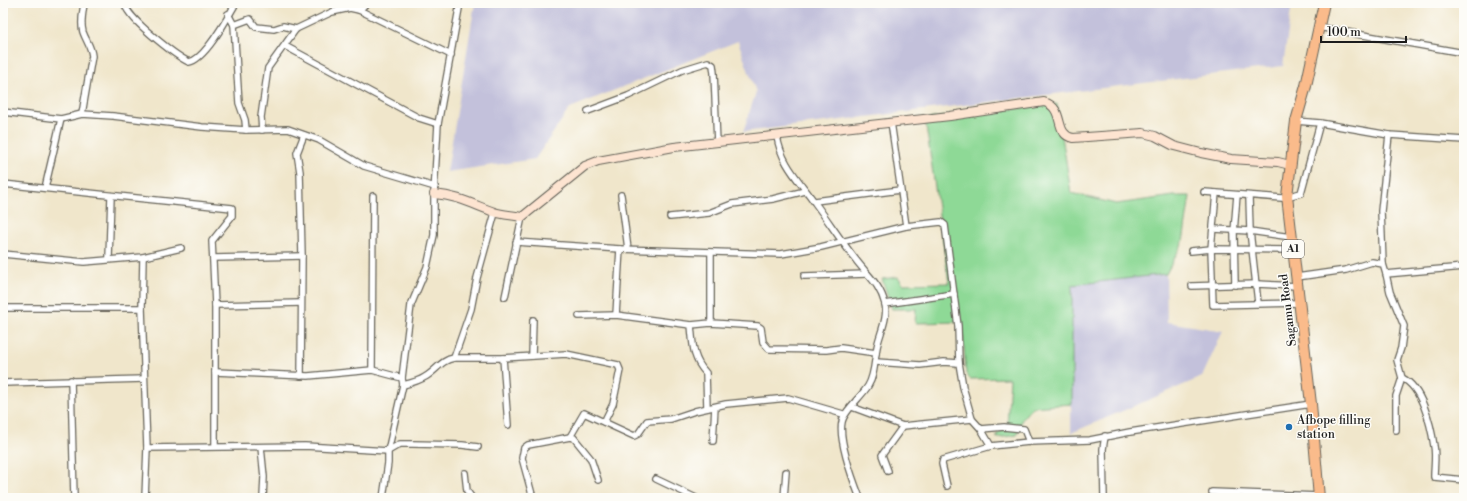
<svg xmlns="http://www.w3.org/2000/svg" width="1467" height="501" font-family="'Libre Bodoni',serif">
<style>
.industrial{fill:#c3c1db}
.green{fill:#8ed996;stroke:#557a59}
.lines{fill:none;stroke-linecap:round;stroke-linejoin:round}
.street-casing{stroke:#666359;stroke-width:8}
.secondary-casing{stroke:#666359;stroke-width:10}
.highway-casing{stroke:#666359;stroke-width:12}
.street{stroke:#fff;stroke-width:5.5}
.secondary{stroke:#fde4d1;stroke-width:8}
.highway{stroke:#fabb8b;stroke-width:10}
.poi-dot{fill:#1f6fb2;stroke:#fdfcf7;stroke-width:1.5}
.labels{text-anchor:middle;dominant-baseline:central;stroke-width:3;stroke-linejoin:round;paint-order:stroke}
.shield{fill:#fdfcf7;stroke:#605f5e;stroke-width:1}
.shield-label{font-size:11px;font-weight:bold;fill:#1c1c1c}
.street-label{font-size:12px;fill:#1c1c1c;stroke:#fdfcf7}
.poi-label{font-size:12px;fill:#1c1c1c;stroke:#fdfcf7;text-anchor:start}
</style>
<rect width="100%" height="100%" fill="#fdfcf7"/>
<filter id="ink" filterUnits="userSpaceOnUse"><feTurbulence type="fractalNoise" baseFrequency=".025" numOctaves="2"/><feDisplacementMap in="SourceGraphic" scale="8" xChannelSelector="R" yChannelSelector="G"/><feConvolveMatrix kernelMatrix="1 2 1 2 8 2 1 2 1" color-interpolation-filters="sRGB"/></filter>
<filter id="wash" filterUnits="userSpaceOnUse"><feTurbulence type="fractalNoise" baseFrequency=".012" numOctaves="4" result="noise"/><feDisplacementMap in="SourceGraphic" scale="16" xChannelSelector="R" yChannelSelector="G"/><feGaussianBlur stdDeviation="0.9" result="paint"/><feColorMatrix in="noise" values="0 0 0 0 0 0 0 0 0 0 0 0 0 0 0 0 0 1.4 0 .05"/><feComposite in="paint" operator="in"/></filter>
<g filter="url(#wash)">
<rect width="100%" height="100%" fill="#f0e6cb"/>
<g class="industrial">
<polygon points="475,3 1292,3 1283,66 743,132 756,92 738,41 570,108 535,159 447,172"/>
<polygon points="1166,274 1167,322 1223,331 1202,377 1071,433 1072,285"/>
</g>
<polygon class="green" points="1057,104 1071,193 1116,204 1174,196 1190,196 1183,242 1166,274 1072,285 1072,404 1032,407 1022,419 1017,435 997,438 997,434 1007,427 1010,378 970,379 966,374 962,322 915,323 916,309 892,309 882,279 898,277 903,284 949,283 925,119"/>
</g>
<g filter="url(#ink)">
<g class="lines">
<g class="street-casing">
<g id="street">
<path d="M125,3C124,16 176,56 189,62C205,60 228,17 236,3"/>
<polyline points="359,10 367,3"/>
<polyline points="228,14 234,25 239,103 245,120 246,130"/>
<polyline points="234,25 250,19 256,27 274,29 283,26 296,29"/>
<polyline points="1318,27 1464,53"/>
<polyline points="285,46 419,118 438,124"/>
<polyline points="588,111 628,96 682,70 708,62 713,65 714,73 717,143"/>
<polyline points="3,112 61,119 82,114 113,116 202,127 246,130 288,129 319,140 364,166 435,187"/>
<path d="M82,114L92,56C91,46 86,41 83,32C80,22 83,13 84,3"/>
<polyline points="1296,121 1320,123 1389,135 1464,140"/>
<polyline points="891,122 906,226"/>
<polyline points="262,130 261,117 268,68 296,29 332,12 350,8 359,10 451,55"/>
<path d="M777,136C781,164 800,181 815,203C829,222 841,241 856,260C868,276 880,284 885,304C888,317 881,331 878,343C874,357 876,373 868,386C861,397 844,411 842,422C838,441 853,480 860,498"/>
<polyline points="3,184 232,208 232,216 212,241 215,305 215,446"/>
<polyline points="45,188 61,119"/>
<polyline points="1204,192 1282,198 1301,193 1320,123"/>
<polyline points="1216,193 1211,249 1213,305 1300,303"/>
<polyline points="621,195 628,249"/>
<polyline points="1249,197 1250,231 1258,303"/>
<polyline points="815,201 900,190"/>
<polyline points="670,217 709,213 732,204 773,199 805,191"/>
<polyline points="1214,229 1250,231 1291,237"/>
<polyline points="516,242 620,249"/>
<polyline points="1191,251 1211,249 1293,250"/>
<polyline points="3,254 84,262 143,257 181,248"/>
<polyline points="143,257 142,308 147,448 305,446 388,451 400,444 412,444 462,445 478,447"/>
<polyline points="109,258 111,196"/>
<polyline points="213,258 302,256"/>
<polyline points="1383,264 1381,211 1389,135"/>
<path d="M1386,274L1390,292L1404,326L1401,348L1397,360L1402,378C1422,387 1431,425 1434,446C1436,456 1434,467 1434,477L1464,480"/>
<polyline points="804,276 867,274"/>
<polyline points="1297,277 1346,270 1372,262 1383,264 1386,274 1464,267"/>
<polyline points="1235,285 1234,232 1237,195"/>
<polyline points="1192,286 1257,284 1298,286"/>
<polyline points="505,297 522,217"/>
<polyline points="885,304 954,294"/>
<polyline points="215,305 301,303"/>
<polyline points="3,308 142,308"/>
<polyline points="616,315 620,249 781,254 821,247 906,226 941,222 945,225 958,326 959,363 963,387 972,419 981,429 991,446 1029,442 1090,440 1130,432 1311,404"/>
<path d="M579,316L616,315L691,325C693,344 692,358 706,373L707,408"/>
<polyline points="711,323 711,253"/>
<polyline points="691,325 711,323 758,326 761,328 763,342 769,349 826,350 841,348 876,353"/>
<polyline points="532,356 533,320"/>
<polyline points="454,358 471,309 477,278 495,213"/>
<polyline points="503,358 508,425"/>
<polyline points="876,362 920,365 944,362 959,363"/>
<polyline points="372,370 373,196"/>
<polyline points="215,372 308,376 372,370 402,378"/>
<polyline points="301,376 302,256 300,172 297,153 304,135"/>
<polyline points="71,380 74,498"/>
<polyline points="3,383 144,379"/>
<path d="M403,385C411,383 419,381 425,377C436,371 441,360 454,358H503L566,354L618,365L620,370L613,404L604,422"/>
<polyline points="852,407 903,426 972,419"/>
<polyline points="981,429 1004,427 1024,429 1029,442"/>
<polyline points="1396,430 1396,396 1402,378"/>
<polyline points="570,437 584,413 634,436 638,434 647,421 671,419 695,411 726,404 788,398 843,414"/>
<polyline points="713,441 715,407"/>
<polyline points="261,447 264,477 263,498"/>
<polyline points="888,471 882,455 903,426"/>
<polyline points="465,473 467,491 472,498"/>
<polyline points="656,479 696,498"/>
<polyline points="947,486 942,464 943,460 991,446"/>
<polyline points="1212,492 1319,496"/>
<polyline points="145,498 147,448"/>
<polyline points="383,498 388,463 388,451 403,385 402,378 411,305 427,267 434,235 434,194 438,124 460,3"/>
<polyline points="533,498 522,458 524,448 528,445 570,437 574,438 591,459 598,480"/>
<polyline points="784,498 786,472"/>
<polyline points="1104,498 1103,449 1105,436"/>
</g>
</g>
<g class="secondary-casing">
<path id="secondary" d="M434,194C458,196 472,204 494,212C502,215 513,215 522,217L585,166L598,161L674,147L950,116L1044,102C1066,108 1053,134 1073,138L1143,133L1155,136L1174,146L1201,153L1231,159L1278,162L1290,165"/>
</g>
<g class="highway-casing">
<polyline id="highway" points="1319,498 1311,404 1287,196 1296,121 1306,86 1324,3"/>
</g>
<use href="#street" class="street"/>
<use href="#secondary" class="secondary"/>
<use href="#highway" class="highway"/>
</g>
</g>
<circle class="poi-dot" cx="1289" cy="427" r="4"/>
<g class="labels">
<rect class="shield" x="1282" y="240" width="22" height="18" rx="3"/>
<g class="shield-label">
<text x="1293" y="249">A1</text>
</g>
<g class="street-label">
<text transform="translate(1288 310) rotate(-97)">Sagamu Road</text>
</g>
<g class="poi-label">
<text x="1297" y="420">Afbope filling<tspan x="1297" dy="14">station</tspan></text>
</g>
</g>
<rect width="1467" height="501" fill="none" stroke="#fdfcf7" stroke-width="16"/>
<path d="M1321 36v6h85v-6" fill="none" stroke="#1c1c1c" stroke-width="2"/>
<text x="1327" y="36" font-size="12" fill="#1c1c1c" stroke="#fdfcf7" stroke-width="3" paint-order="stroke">100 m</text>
</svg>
